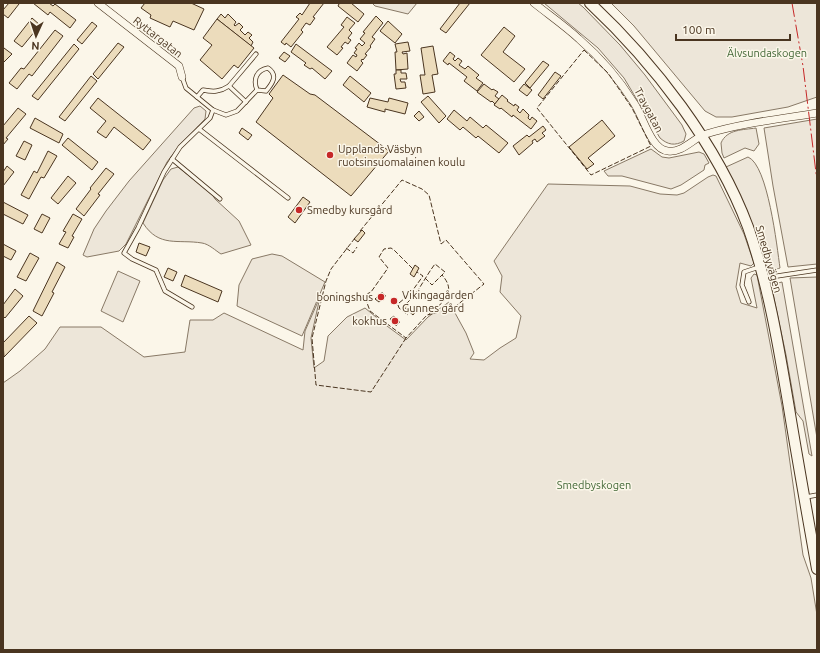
<svg xmlns="http://www.w3.org/2000/svg" width="820" height="653" font-family="Ubuntu,sans-serif">
<style>
.green{fill:#ede6d9;stroke:#887966}
.building{fill:#ecdcbc;stroke:#4a3520}
.lines{fill:none;stroke-linecap:round;stroke-linejoin:round}
.lane-casing{stroke:#4a3520;stroke-width:5}
.street-casing{stroke:#4a3520;stroke-width:8}
.secondary-casing{stroke:#4a3520;stroke-width:12}
.lane{stroke:#fbf6e9;stroke-width:3.5}
.street{stroke:#fbf6e9;stroke-width:7}
.secondary{stroke:#fbf6e9;stroke-width:10}
.fence{stroke:#4a3520;stroke-width:1;stroke-dasharray:5 2;stroke-linecap:butt}
.power{stroke:#c62828;stroke-width:1;stroke-dasharray:14 3 2 3;stroke-linecap:butt}
.poi-dot{fill:#c62828;stroke:#fbf6e9;stroke-width:1.5}
.labels{text-anchor:middle;dominant-baseline:central;stroke-width:3;stroke-linejoin:round;paint-order:stroke}
.street-label{font-size:11px;fill:#4a3520;stroke:#fbf6e9}
.park-label{font-size:11px;fill:#436837;stroke:#fbf6e9}
.poi-label{font-size:11px;fill:#4a3520;stroke:#fbf6e9;text-anchor:start}
</style>
<rect width="100%" height="100%" fill="#fbf6e9"/>
<g class="green">
<polygon points="372,3 417,3 408,14 375,6"/>
<path d="M544,3H578L583,7L620,45L645,75L682,125L686,134L684,141C675,146 668,145 660,138L624,78L598,48Z"/>
<polygon points="611,3 817,3 817,97 788,107 732,117 716,117 705,111 634,26"/>
<polygon points="200,106 206,111 205,119 179,146 167,162 126,244 119,251 87,257 83,255 94,229 106,211 129,181 194,108"/>
<polygon points="817,119 817,264 788,267 773,186 764,128"/>
<path d="M756,128L759,144L754,151L745,148L724,158L722,153L721,143C727,129 743,130 756,128Z"/>
<polygon points="651,149 662,157 669,158 699,152 704,154 709,163 705,165 704,170 681,185 671,189 622,176 608,176 604,171"/>
<path d="M748,157C768,165 777,247 780,268C776,270 770,268 766,265L753,226L726,167Z"/>
<path d="M178,167L212,194L215,199L239,221L251,245L221,254C216,251 209,244 202,243C178,239 159,248 143,223L163,180L171,169Z"/>
<polygon points="713,175 716,176 744,234 754,263 751,266 740,263 736,287 741,303 757,308 751,278 754,274 757,275 782,406 803,555 811,578 817,615 817,650 3,650 3,383 20,371 45,349 60,327 101,327 144,357 185,352 190,320 213,320 224,313 303,350 305,331 320,297 311,338 314,368 324,361 328,336 347,317 365,308 387,326 406,340 428,317 449,302 466,333 474,353 470,359 484,360 500,348 516,338 521,316 500,292 502,276 494,261 548,184 630,186 660,194 677,195 684,193 708,177"/>
<polygon points="272,254 282,256 325,282 302,336 237,306 239,285 252,259"/>
<polygon points="118,271 140,281 123,322 101,311"/>
<polygon points="817,277 817,438 790,278"/>
<polygon points="782,282 812,456 809,454 803,421 796,412 786,355 772,289 774,284"/>
</g>
<g class="building">
<polygon points="9,3 17,3 19,4 8,18 3,14 3,10"/>
<polygon points="33,3 49,3 53,6 55,4 76,20 70,28 50,12 48,15"/>
<polygon points="145,3 191,3 204,9 194,30 173,21 170,27 150,18 151,15 141,8"/>
<polygon points="310,3 324,3 313,17 315,18 310,25 306,23 301,30 303,32 291,47 286,43 285,45 281,42 299,19 296,17 300,13 302,15"/>
<polygon points="337,3 351,3 364,14 358,22 338,6 339,4"/>
<polygon points="460,3 470,3 446,33 440,29"/>
<polygon points="221,14 225,18 228,14 236,22 234,25 235,26 239,23 243,27 240,30 245,35 248,32 252,35 249,38 253,42 251,46 217,19"/>
<polygon points="376,16 383,23 372,37 375,39 370,46 371,47 365,54 367,55 363,60 362,59 361,61 363,63 357,71 347,63 353,55 356,57 357,55 354,53 357,49 355,48 359,43 362,46 365,43 360,39 365,33 363,32"/>
<polygon points="347,17 355,23 349,30 352,33 348,38 351,40 348,44 345,42 341,47 343,48 337,55 327,47 344,27 341,25"/>
<polygon points="32,18 40,25 22,47 14,41"/>
<polygon points="217,19 254,48 238,68 234,65 222,79 200,60 212,45 203,38"/>
<polygon points="388,21 402,34 395,43 380,31"/>
<polygon points="92,22 97,26 82,44 77,40"/>
<polygon points="504,27 515,36 503,52 525,69 514,82 481,55"/>
<polygon points="55,30 63,36 32,76 29,74 17,89 9,83 21,68 24,69"/>
<polygon points="408,42 410,51 402,52 403,54 407,53 408,69 396,70 395,52 397,52 395,44"/>
<polygon points="118,43 124,47 98,79 93,74"/>
<polygon points="74,44 79,49 38,100 32,96"/>
<polygon points="296,44 332,71 325,79 312,68 310,69 304,65 306,63 291,52"/>
<polygon points="433,46 438,74 432,75 435,92 423,94 420,75 425,75 421,48"/>
<polygon points="4,48 12,54 3,63 3,49"/>
<polygon points="284,52 290,56 285,62 279,58"/>
<polygon points="450,52 455,56 453,59 455,61 458,58 462,61 459,65 465,69 468,66 479,75 476,78 483,83 477,91 464,81 467,77 449,63 448,65 443,61"/>
<polygon points="543,61 549,65 530,88 525,83"/>
<polygon points="396,70 401,70 401,73 406,73 407,79 400,79 401,82 405,82 406,88 396,89 394,74 396,74"/>
<polygon points="555,72 561,76 543,99 538,95"/>
<polygon points="283,75 310,94 315,95 389,151 351,196 256,122 273,98 269,94"/>
<polygon points="91,76 97,81 65,121 59,117"/>
<polygon points="350,76 371,93 364,102 343,85"/>
<polygon points="484,84 492,90 493,89 498,92 495,96 499,99 495,104 492,101 491,102 477,92"/>
<polygon points="524,84 532,90 527,96 519,90"/>
<polygon points="502,95 508,100 507,101 514,106 515,104 519,107 517,110 520,113 523,109 529,115 528,118 530,120 532,117 537,121 531,129 513,115 512,117 501,108 500,109 494,105"/>
<polygon points="428,96 446,116 439,123 421,102"/>
<polygon points="98,98 151,140 143,150 114,127 106,138 97,132 106,121 90,108"/>
<polygon points="370,98 388,102 389,98 408,103 405,114 385,109 385,112 367,107"/>
<polygon points="18,108 26,114 6,138 8,139 3,145 3,126"/>
<polygon points="454,110 467,121 470,117 483,128 486,125 508,143 499,153 478,136 476,138 463,127 460,130 447,119"/>
<polygon points="419,111 424,117 419,121 414,116"/>
<polygon points="35,118 63,134 59,143 30,128"/>
<polygon points="602,120 615,136 588,158 594,164 587,169 569,147"/>
<polygon points="543,126 546,130 542,133 545,136 537,142 535,139 532,141 533,143 519,155 513,146 527,135 529,137"/>
<polygon points="242,128 252,135 248,140 239,133"/>
<polygon points="68,138 98,162 92,170 62,145"/>
<polygon points="24,141 32,145 25,160 16,156"/>
<polygon points="48,151 57,156 44,178 41,177 29,199 21,195 34,171 37,173"/>
<polygon points="7,166 14,172 3,186 3,172"/>
<polygon points="106,168 114,174 98,194 100,195 84,216 76,209 91,189 90,188"/>
<polygon points="68,176 76,183 58,204 51,198"/>
<polygon points="303,197 310,202 295,223 288,217"/>
<polygon points="3,202 28,215 23,224 3,214"/>
<polygon points="42,214 50,218 42,233 34,229"/>
<polygon points="73,214 82,219 72,236 74,237 68,248 59,244 66,232 63,231"/>
<polygon points="362,230 365,233 358,242 354,239"/>
<polygon points="139,243 150,247 146,256 136,252"/>
<polygon points="3,244 16,251 11,260 3,256"/>
<polygon points="30,253 39,258 26,281 17,277"/>
<polygon points="57,262 65,267 52,292 54,293 42,316 33,311"/>
<polygon points="415,265 419,268 414,277 410,274"/>
<polygon points="168,268 177,272 173,281 164,277"/>
<polygon points="185,275 222,291 218,302 181,286"/>
<polygon points="15,289 23,296 5,318 3,316 3,305"/>
<polygon points="382,292 386,296 379,302 375,299"/>
<polygon points="407,303 416,311 413,315 403,306"/>
<polygon points="29,316 37,323 4,357 3,343"/>
<polygon points="394,316 400,322 396,326 390,319"/>
</g>
<g class="lines">
<g class="lane-casing">
<g id="lane">
<polyline points="182,77 186,88 213,110 210,118 180,147 164,172 138,228 124,253 132,259 156,270 165,291 192,307"/>
<polyline points="229,86 246,102"/>
<path d="M197,97L203,90C213,92 220,92 229,86L256,54"/>
<path d="M213,110L226,115L237,111L257,90L266,91C273,83 278,75 268,68C256,70 253,80 257,90"/>
<polyline points="199,129 288,198"/>
<polyline points="172,159 220,199"/>
<polyline points="764,278 817,270"/>
<polyline points="749,302 742,285 744,272 759,267"/>
<polyline points="806,497 817,495"/>
</g>
</g>
<g class="street-casing">
<g id="street">
<polyline points="98,3 179,66 182,77"/>
<path d="M534,3C549,15 565,26 579,39C601,58 619,79 634,103C643,116 651,150 668,151C683,153 693,138 706,134C742,123 780,119 817,113"/>
</g>
</g>
<g class="secondary-casing">
<path id="secondary" d="M590,3C654,63 717,144 748,227C768,283 778,343 788,402C797,457 807,513 817,569"/>
</g>
<use href="#lane" class="lane"/>
<use href="#street" class="street"/>
<use href="#secondary" class="secondary"/>
<g class="fence">
<polygon points="584,50 608,73 632,108 651,146 591,175 537,108"/>
<polyline points="360,231 402,180 422,189 429,195 441,244 446,240 484,284 452,309 427,315 406,338 370,311 366,300 367,294 371,292 388,268 379,257 384,249 391,248 394,250 413,269"/>
<polyline points="355,238 331,269 326,281 312,338 316,385 371,392 406,338"/>
<polyline points="346,248 353,253 357,247"/>
<path d="M425,278L432,285L442,275C458,293 442,303 428,315"/>
<polyline points="399,303 410,294 423,276 417,272"/>
<path d="M407,303C419,292 425,277 435,264L445,272L442,275"/>
<polyline points="398,305 399,308 408,315"/>
</g>
<polyline class="power" points="792,3 803,66 817,181"/>
</g>
<g class="poi-dot">
<circle cx="330" cy="155" r="4"/>
<circle cx="299" cy="210" r="4"/>
<circle cx="381" cy="297" r="4"/>
<circle cx="394" cy="301" r="4"/>
<circle cx="395" cy="321" r="4"/>
</g>
<g class="labels">
<g class="street-label">
<text transform="translate(158 37) rotate(38)">Ryttargatan</text>
<text transform="translate(649 110) rotate(62)">Travgatan</text>
<text transform="translate(769 259) rotate(74)">Smedbyvägen</text>
</g>
<g class="park-label">
<text x="767" y="53">Älvsundaskogen</text>
<text x="594" y="485">Smedbyskogen</text>
</g>
<g class="poi-label">
<text x="338" y="149">Upplands Väsbyn<tspan x="338" dy="13">ruotsinsuomalainen koulu</tspan></text>
<text x="307" y="210">Smedby kursgård</text>
<text x="402" y="295">Vikingagården<tspan x="402" dy="13">Gunnes gård</tspan></text>
<text x="373" y="297" text-anchor="end">boningshus</text>
<text x="387" y="321" text-anchor="end">kokhus</text>
</g>
</g>
<rect width="820" height="653" fill="none" stroke="#4a3520" stroke-width="8"/>
<g transform="translate(36 36) rotate(183)" stroke="#fbf6e9" stroke-width="3" paint-order="stroke">
<path d="M0-3L7 15L0 10L-7 15Z" fill="#4a3520"/>
<text y="-6" font-size="11" font-weight="bold" text-anchor="middle" fill="#4a3520">N</text>
</g>
<path d="M676 34v6h114v-6" fill="none" stroke="#4a3520" stroke-width="2"/>
<text x="682" y="34" font-size="12" fill="#4a3520" stroke="#fbf6e9" stroke-width="3" paint-order="stroke">100 m</text>
</svg>
